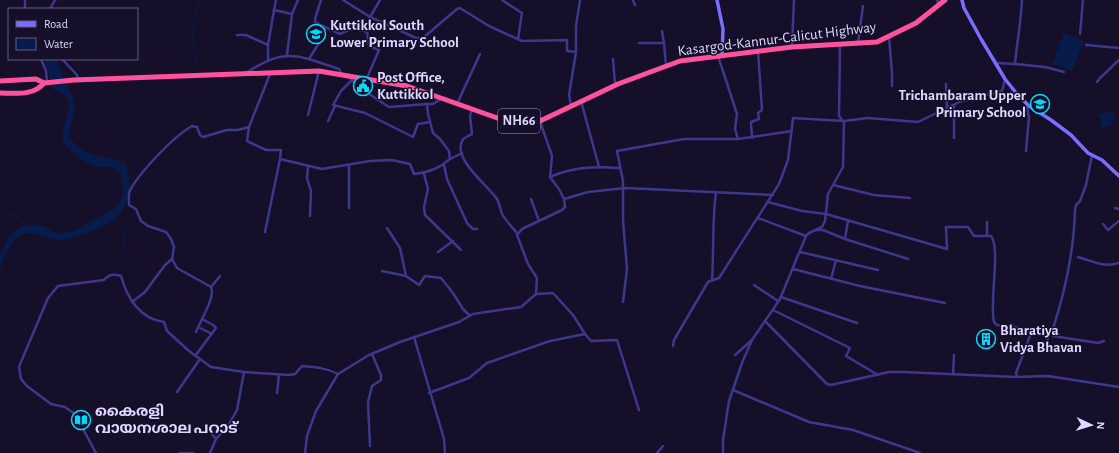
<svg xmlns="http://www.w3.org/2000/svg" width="1119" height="453" font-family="'Alegreya Sans','Noto Sans Malayalam',sans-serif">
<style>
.water{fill:#071c4a}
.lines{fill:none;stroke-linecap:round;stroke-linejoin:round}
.stream{stroke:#071c4a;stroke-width:1}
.street{stroke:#3e378c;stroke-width:2.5}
.secondary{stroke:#796eff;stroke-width:3.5}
.highway{stroke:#ff529d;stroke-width:5}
.labels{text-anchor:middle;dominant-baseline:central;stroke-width:3;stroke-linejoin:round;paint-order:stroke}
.shield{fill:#150f2a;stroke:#a29bbf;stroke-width:1}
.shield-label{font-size:14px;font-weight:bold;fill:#ded7ff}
.poi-label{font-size:15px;font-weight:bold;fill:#ded7ff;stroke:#150f2a;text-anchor:start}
.street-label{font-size:15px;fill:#ded7ff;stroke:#150f2a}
</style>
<rect width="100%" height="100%" fill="#150f2a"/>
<g class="water">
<polygon points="1064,33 1084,41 1072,71 1052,64"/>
<path d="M44,59H56C61,68 63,79 68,88C70,93 73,96 74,101C78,124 55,132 83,150C97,159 112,156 126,164C126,169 129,174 129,179C131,208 117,221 92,231C81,235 72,240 60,240C50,240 40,234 31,233C14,231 3,258 0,270V253L10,235L23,226L30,225L43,226L57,233L74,231L116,207C126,199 126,175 114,168C110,166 103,167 99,167C84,164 72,153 63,142C60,130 70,115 69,102C68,93 58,94 53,88C49,84 48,67 44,59Z"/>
<polygon points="1113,111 1115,121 1111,122 1112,125 1102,128 1099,114"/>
</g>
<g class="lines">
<g class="stream">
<polyline points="196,65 192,29 199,0"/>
<polyline points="0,198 5,201 6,208 9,214 20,217 25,225"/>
<polyline points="113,220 124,228 125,250 140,261 145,270 153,278"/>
<polyline points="157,280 169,295 186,308 190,319 189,347"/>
</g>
<g class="street">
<polyline points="25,0 25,9"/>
<polyline points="276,0 274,10 292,14"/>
<polyline points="321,0 315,19 315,22 325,27"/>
<polyline points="343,0 370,17 416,38 423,38 457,9 460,8 489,26 522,41 567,40 567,51 576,52"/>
<polyline points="502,0 522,13 518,39"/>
<polyline points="633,0 635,5"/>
<polyline points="937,0 939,5"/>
<polyline points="50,9 55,0"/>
<polyline points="662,31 664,43"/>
<polyline points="367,32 370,17 380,0"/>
<polyline points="1080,34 1083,0"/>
<polyline points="237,35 246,35 268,45 268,61"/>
<polyline points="889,37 892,73 892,86"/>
<polyline points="639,43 664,43 666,65"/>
<polyline points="858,43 863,6"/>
<polyline points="268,45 274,10"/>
<polyline points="840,45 839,116 842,120"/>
<polyline points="1086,45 1119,48"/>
<polyline points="792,46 794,0"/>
<polyline points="287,55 292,14 298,0"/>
<polyline points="718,56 737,114 735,129 738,139 792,131"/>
<polyline points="41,59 46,71 47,82"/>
<polyline points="62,59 77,75 78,79"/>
<polyline points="613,59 615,84"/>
<path d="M996,63L1015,64C1017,42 1021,22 1022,0"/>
<polyline points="1015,64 1045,67 1064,72"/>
<path d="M247,72C269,59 283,51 309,59"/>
<polyline points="341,73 339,69 309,59 319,43 325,27 340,34 353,28 367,32 369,46 379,50 367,78"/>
<path d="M270,74L249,127L247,141L266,150H281L280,159L322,169L370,161L392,160L410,164L414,174C427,173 440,168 450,159L449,151L440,139L433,133L428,114L427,104H433L441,99"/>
<polyline points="348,76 360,88 389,107 427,104"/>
<polyline points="351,81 341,91 333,105 365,113 413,137 418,124 430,122"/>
<polyline points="1097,82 1100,78 1119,60"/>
<polyline points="946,84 947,108"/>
<polyline points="581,101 599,167"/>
<polyline points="1026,103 1029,117 1026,151"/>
<polyline points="457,104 480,54"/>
<polyline points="571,105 569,95 576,52 576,26 580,0"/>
<polyline points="954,105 954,138"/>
<path d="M472,109L470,116L472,134L463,139C451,159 488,185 497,199C500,204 500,209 502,214C506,221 512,227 517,233"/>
<polyline points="308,115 319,71"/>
<polyline points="328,121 335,106"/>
<polyline points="752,138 751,122 759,119 758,113 762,110 758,51"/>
<polyline points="450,159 462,153"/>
<polyline points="444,165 447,179 467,223 473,229 477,229"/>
<polyline points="308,167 307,178 311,191 310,216"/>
<polyline points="424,174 428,189 424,207 425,215 461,250"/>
<path d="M550,177C573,167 595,166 619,168"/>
<polyline points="833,185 874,195 910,198"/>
<polyline points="531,199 539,221"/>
<polyline points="564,199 588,192 625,188 773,195"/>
<path d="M768,202L802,211L826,214L947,249L946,227H968L974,236H991C1001,248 989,303 994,322L997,325L1027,329L1031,333"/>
<polyline points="349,208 349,166"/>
<polyline points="1115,208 1119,209"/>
<polyline points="758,218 806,236"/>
<polyline points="1103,224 1108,230 1119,221"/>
<polyline points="387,228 400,248 406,276"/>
<polyline points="816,230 823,230 845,239 848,221"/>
<polyline points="265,232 280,159"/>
<polyline points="987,235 987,222"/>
<polyline points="845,239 908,259"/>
<polyline points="438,252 453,241"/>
<polyline points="800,252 878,270"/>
<path d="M1078,257C1092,261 1104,268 1119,263"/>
<polyline points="793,269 860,286 945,303"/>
<polyline points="382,271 406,276 419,285 425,276 441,278 453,293 463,309 469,315"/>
<polyline points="831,279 836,260"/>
<path d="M712,280C714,251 712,221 716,192"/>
<polyline points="754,285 778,301"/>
<path d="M211,287L177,268L172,259L174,247L171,239L166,232L148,226L141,221L136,209L129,205C129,201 128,195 130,190C141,171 173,137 192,126L197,127L200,135L203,137L227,130H238L249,127"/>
<polyline points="536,294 553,293 573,315 585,334"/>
<polyline points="781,297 857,323"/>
<polyline points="132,302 145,292 165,265 172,259"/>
<polyline points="623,302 627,269 623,220 623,181 617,151 684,139 738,139"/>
<polyline points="773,310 850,348 846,356 878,375"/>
<polyline points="765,321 827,384 831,385 889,372 904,372 1015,377 1048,376 1119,387"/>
<polyline points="198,327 212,334"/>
<path d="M196,332C200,321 216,297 211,287L220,276"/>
<polyline points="1052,332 1053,336 1098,343 1104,341"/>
<path d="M1048,335L1052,332C1065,292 1074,252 1075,210L1076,205L1080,201L1086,185L1092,155"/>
<polyline points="414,337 444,439 445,453"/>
<polyline points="673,346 674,340 708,282 719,278 779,184 788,160 793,118 844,121 868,118 918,122 959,102 1002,91 1005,80"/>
<polyline points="735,355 752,340"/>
<polyline points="195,356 216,328 213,325 202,319"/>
<polyline points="953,374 954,355"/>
<polyline points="1017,377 1016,373 1031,333 1048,335 1047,350"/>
<polyline points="733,390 809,422 853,430 920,453"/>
<polyline points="177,392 200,359"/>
<polyline points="277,393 279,375"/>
<polyline points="429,393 469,378 487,363 550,341 585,334 591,341 617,340 639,410"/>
<polyline points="211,433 216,439"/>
<polyline points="370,446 368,402 372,386 381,380 381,375 372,354"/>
<path d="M96,453L75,414L65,407L51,404L27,386L21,379L19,367L21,362L48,298L58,286L104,280C110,274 113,274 121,276C127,298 140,319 164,322L167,331L189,351L211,367L244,372L289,375L295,374L302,366C315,367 327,368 338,374"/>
<polyline points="180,453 193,453"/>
<polyline points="210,453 216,439 228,426 237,410 244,372"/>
<polyline points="305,453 307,436 316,411 338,374 369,355 400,342 459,322 473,314 521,307 536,294 537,278 528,264 517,235 522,229 562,210 565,207 564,199 559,189 550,177 552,156 540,121"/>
<polyline points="657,453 663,446"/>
<polyline points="723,453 723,440 729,401 742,363 752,340 780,299 806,236 809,233 822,227 825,221 828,194 843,167 844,121"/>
</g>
<g class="secondary">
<polyline points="717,0 723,29 722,55"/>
<polyline points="962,0 964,8 981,39 1005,79 1017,94 1029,106 1051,120 1071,135 1088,153 1102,160 1119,176"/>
</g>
<g class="highway">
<polyline points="0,81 36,79 44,83"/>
<path d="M0,93C15,93 34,96 44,83L74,80L319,71L407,86L503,120L540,121L618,84L680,61L792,47L877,42L916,23L945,0"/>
</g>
</g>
<defs>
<g id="school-ring" transform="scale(1)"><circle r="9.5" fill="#150f2a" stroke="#03daff" stroke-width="1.5"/><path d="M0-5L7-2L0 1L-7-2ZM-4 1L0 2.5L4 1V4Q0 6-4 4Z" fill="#03daff"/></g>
<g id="civic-ring" transform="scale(1)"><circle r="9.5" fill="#150f2a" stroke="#03daff" stroke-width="1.5"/><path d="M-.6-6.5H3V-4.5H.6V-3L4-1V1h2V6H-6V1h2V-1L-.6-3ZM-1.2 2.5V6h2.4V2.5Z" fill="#03daff"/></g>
<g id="building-ring" transform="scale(1)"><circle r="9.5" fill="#150f2a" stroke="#03daff" stroke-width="1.5"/><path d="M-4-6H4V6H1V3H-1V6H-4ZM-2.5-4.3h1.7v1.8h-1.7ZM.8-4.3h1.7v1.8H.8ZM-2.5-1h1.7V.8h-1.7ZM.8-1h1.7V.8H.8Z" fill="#03daff"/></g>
<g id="library-ring" transform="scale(1)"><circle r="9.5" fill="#150f2a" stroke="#03daff" stroke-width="1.5"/><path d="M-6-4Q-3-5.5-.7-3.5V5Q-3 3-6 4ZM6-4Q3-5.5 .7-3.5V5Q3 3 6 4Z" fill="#03daff"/></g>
</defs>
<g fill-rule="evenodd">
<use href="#school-ring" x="316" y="34"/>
<use href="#civic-ring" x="363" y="86"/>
<use href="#school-ring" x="1040" y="104"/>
<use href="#building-ring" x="986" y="339"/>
<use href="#library-ring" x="81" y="420"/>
</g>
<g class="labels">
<rect class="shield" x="498" y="109" width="42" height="24" rx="3"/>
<g class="shield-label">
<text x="519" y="121">NH66</text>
</g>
<g class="poi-label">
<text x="330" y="25">Kuttikkol South<tspan x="330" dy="17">Lower Primary School</tspan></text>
<text x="377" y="77">Post Office,<tspan x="377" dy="17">Kuttikkol</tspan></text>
<text x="1026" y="95" text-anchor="end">Trichambaram Upper<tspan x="1026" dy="17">Primary School</tspan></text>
<text x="1000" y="330">Bharatiya<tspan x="1000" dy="17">Vidya Bhavan</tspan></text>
<text x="95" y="411">കൈരളി<tspan x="95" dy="17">വായനശാല പറാട്</tspan></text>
</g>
<g class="street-label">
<text transform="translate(777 39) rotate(-7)">Kasargod-Kannur-Calicut Highway</text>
</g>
</g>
<rect x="8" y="8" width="130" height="52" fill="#150f2a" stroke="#655f7f"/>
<rect x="16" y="21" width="20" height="6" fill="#796eff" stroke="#655f7f"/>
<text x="44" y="28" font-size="12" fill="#ded7ff">Road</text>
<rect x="16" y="38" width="20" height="12" fill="#071c4a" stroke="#655f7f"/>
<text x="44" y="48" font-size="12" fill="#ded7ff">Water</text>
<g transform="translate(1091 425) rotate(94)" stroke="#150f2a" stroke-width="3" paint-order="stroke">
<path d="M0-3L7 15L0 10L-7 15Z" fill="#ded7ff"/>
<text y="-6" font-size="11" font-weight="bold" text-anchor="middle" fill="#ded7ff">N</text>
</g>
</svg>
